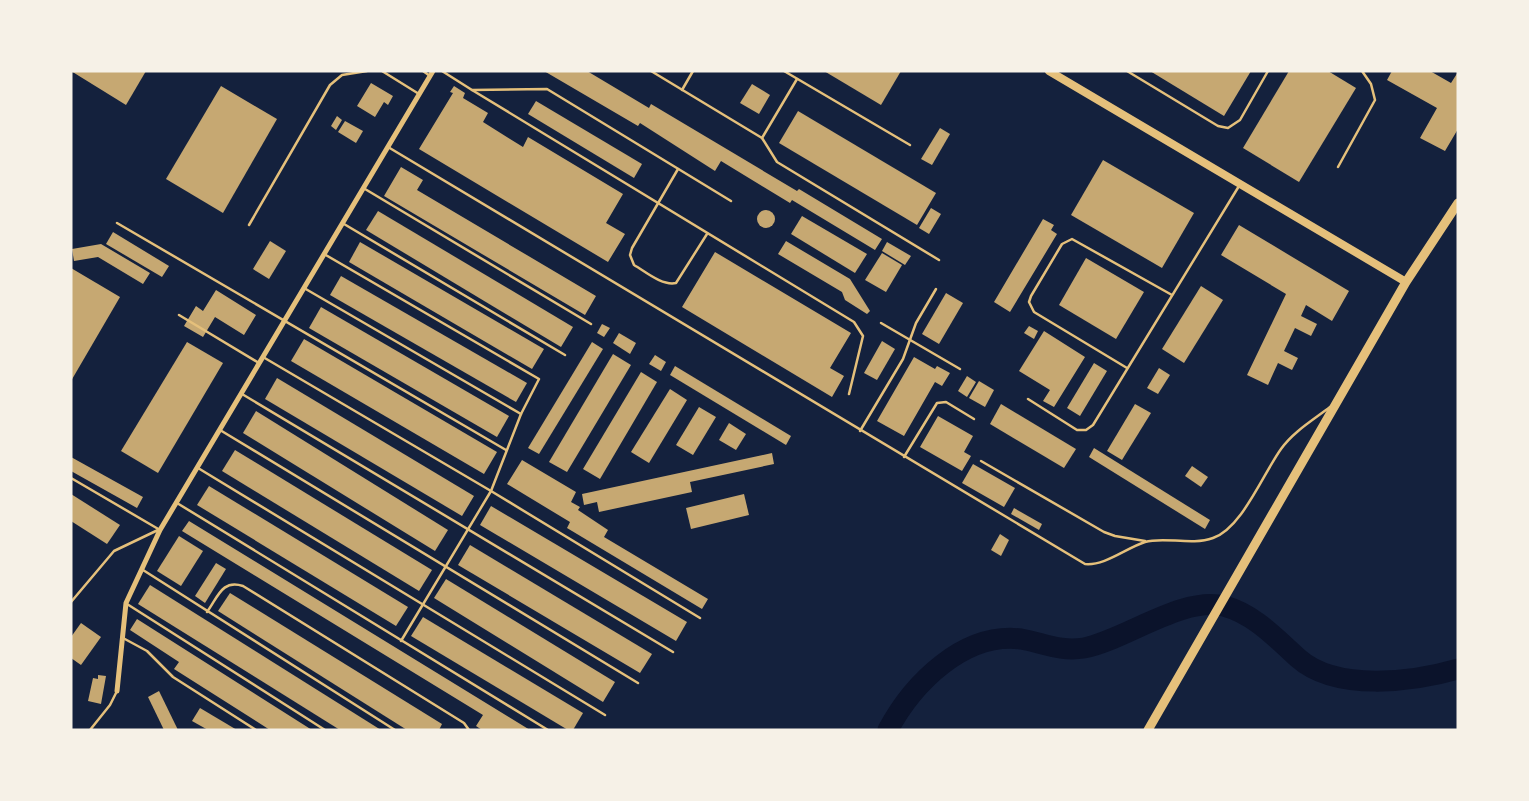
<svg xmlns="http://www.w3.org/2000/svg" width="1529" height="801" font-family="'Fira Sans Condensed',sans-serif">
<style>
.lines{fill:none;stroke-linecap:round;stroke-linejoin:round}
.river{stroke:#0b132b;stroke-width:21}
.building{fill:#c6a872}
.service{stroke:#e5c07b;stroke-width:2.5}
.minor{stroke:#e5c07b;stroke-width:5}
.secondary{stroke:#e5c07b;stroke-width:8}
.trunk{stroke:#e5c07b;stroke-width:9}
</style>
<rect width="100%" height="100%" fill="#14213d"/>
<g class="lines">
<path class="river" d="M888,730C913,683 964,632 1021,639C1043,643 1061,652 1084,648C1125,640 1182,596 1224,606C1254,614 1276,638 1298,658C1336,692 1413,682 1458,669"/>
</g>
<g class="building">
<polygon points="71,71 146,71 126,105"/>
<polygon points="544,71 587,71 649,108 651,104 797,191 799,189 882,239 875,250 792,200 790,203 721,161 715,171 640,123 638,126"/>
<polygon points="824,71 901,71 881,105"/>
<polygon points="1150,71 1251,71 1224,116"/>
<polygon points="1289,71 1328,71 1356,88 1299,182 1243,148"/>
<polygon points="1392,71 1430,71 1451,83 1458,72 1458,129 1445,151 1420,138 1437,108 1387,80"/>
<polygon points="371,83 393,96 388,105 384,102 375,117 357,106"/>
<polygon points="752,84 770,95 759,114 740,103"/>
<polygon points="221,86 277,119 223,213 166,179"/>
<polygon points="454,86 465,93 463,98 488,113 483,122 523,147 528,137 623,194 606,223 625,234 608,262 419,149 453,93 450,92"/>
<polygon points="536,101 642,164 634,178 528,114"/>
<polygon points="798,111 936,193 917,225 779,143"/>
<polygon points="337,116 342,120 336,130 331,126"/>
<polygon points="345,121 363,131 356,143 338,132"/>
<polygon points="940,128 950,134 932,165 921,159"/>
<polygon points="1103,160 1194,213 1162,268 1071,215"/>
<polygon points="401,167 423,180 417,190 596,296 585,315 384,196"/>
<polygon points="931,208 941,214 929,234 919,228"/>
<circle cx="766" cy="219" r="9"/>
<polygon points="378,211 573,327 561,347 366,230"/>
<polygon points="802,216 867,254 855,273 791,234"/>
<polygon points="1043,219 1054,225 1051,230 1057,234 1010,312 994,302"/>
<polygon points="1239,225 1349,291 1332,321 1306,305 1301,316 1317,324 1311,336 1295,328 1284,351 1298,358 1292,370 1278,363 1268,385 1247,375 1286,294 1221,255"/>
<polygon points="113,232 169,266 162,277 106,244"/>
<polygon points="270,241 286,251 269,279 253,269"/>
<polygon points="786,241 850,279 870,311 867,314 845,300 842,292 778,254"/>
<polygon points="360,242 544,349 532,369 349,262"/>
<polygon points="887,242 911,256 905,265 882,251"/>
<polygon points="101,244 150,273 143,284 98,257 74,261 72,249"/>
<polygon points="715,252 851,333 830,368 844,376 832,397 682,307"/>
<polygon points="882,253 902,265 886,292 865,280"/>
<polygon points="1086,258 1144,292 1116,339 1059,305"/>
<polygon points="71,268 120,297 71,381"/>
<polygon points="341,276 527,383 516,402 330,295"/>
<polygon points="1201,286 1223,300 1184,363 1162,349"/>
<polygon points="216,290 256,315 244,335 215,317 203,337 184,326 196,306 203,311"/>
<polygon points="946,293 963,303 939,344 922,334"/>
<polygon points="321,307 509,416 497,437 309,328"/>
<polygon points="602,324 610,328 604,337 597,333"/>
<polygon points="1029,326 1038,331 1034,339 1024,333"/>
<polygon points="1044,331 1085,357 1054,407 1043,401 1050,390 1019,371"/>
<polygon points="619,333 636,343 630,354 613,343"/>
<polygon points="304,339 497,452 484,474 291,361"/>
<polygon points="882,341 895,349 877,380 864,373"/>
<polygon points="187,342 223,363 158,473 121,451"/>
<polygon points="592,342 603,349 539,454 528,448"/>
<polygon points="613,354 631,365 567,472 549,462"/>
<polygon points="655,355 666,362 661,371 649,364"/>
<polygon points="914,357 935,369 937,366 950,373 942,386 935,382 904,436 877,421"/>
<polygon points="1094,363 1107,371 1080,416 1067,408"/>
<polygon points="675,366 791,436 786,445 670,375"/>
<polygon points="1159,368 1170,375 1158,394 1147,388"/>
<polygon points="641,372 657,382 600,479 583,469"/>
<polygon points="967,376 976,382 967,397 958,391"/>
<polygon points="277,378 474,496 462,516 265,399"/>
<polygon points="979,381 994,390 985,407 969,398"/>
<polygon points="670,389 687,400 649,463 631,452"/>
<polygon points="1001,404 1076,449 1064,468 990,424"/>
<polygon points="1135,404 1151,413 1122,460 1107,451"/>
<polygon points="699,407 716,417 693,455 676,445"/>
<polygon points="256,411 448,530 435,551 243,433"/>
<polygon points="938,416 973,436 964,452 971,456 962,471 920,447"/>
<polygon points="729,423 746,434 736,450 719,440"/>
<polygon points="1094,448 1210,520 1205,529 1089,457"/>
<polygon points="235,450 432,570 419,591 222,471"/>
<polygon points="772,453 774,464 690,482 692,492 599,512 597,502 584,505 582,494"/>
<polygon points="71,457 143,497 137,508 71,471"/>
<polygon points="522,460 576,492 571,502 580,507 578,510 608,530 604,537 708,599 702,609 567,528 570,522 507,484"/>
<polygon points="973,464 1015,488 1004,507 962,483"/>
<polygon points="1192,466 1208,477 1201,487 1185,476"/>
<polygon points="209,486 408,607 396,626 197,505"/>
<polygon points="71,494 120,525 107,544 71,521"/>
<polygon points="744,494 749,515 691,529 686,508"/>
<polygon points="491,506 687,622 676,641 480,525"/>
<polygon points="1014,508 1042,524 1039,530 1011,514"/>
<polygon points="189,521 530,730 482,730 476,726 483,715 182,531"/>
<polygon points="1000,534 1009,540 1001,556 991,550"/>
<polygon points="179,536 203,551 181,586 157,571"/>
<polygon points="470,545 652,654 640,673 458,565"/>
<polygon points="216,563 226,569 205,603 195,596"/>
<polygon points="446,579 615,682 603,702 434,598"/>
<polygon points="150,585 381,730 340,730 138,604"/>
<polygon points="230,593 442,724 439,730 407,730 218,611"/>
<polygon points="423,617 583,713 573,730 568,730 411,636"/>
<polygon points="137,619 312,730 270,730 174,669 179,662 130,630"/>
<polygon points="81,623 101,637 81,665 71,658 71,637"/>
<polygon points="98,675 106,676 101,704 88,701 93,678 98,679"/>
<polygon points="159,691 178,730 164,730 148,697"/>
<polygon points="200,708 237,730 208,730 192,721"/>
</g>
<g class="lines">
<g class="service">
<polyline points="382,71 419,94"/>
<polyline points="423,71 430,76"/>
<polyline points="442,71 472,90 547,89 731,201"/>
<polyline points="651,71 762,138 797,79"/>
<polyline points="784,71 910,145"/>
<polyline points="1127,71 1218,126 1228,128 1240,120 1268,71"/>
<polyline points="472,90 854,322 863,336 849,394"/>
<polyline points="682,90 693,71"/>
<polyline points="762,138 777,162 939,260"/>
<path d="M388,147L1085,564C1105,566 1126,548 1145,542C1164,536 1191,546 1213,538C1242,528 1263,474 1281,449C1293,432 1313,420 1330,407"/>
<polyline points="1338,167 1375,100 1371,84 1362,71"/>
<path d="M678,169L632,248L630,255L634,265C646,272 662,286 676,283L707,234"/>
<polyline points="365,189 591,324"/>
<polyline points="117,223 506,450"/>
<polyline points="344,224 565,355"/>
<polyline points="249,225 330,85 342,75 367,71"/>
<polyline points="324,254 539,379 521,414 491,491 401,641"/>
<polyline points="304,288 521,414"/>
<polyline points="179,315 259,363"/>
<polyline points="881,323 960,369"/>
<polyline points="263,357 491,491 700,618"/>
<polyline points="1127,368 1034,312 1029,302 1031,296 1062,244 1072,239 1172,295"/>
<polyline points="242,394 673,652"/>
<polyline points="1028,399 1077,430 1086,430 1093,425 1239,186"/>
<polyline points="220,430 638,683"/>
<polyline points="860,431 903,359 916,323 936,289"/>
<polyline points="904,457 937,403 946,402 974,419"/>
<polyline points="981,461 1104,532 1115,536 1145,541"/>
<polyline points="198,468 605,715"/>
<polyline points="71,478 160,530"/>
<polyline points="177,503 548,730"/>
<polyline points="143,570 395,730"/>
<polyline points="71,602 114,551 158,530"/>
<polyline points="127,604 325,730"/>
<path d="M207,612C218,597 222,579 243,586L464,723L469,730"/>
<polyline points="123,638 147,651 173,677 256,730"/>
<polyline points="90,730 110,705 117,691"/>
</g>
<polyline class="minor" points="117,691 126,603 160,530 433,71"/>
<polyline class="secondary" points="1049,71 1406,282"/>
<polyline class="trunk" points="1148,730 1406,282 1458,203"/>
</g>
<rect width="1529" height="801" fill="none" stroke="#f6f1e7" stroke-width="145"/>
</svg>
